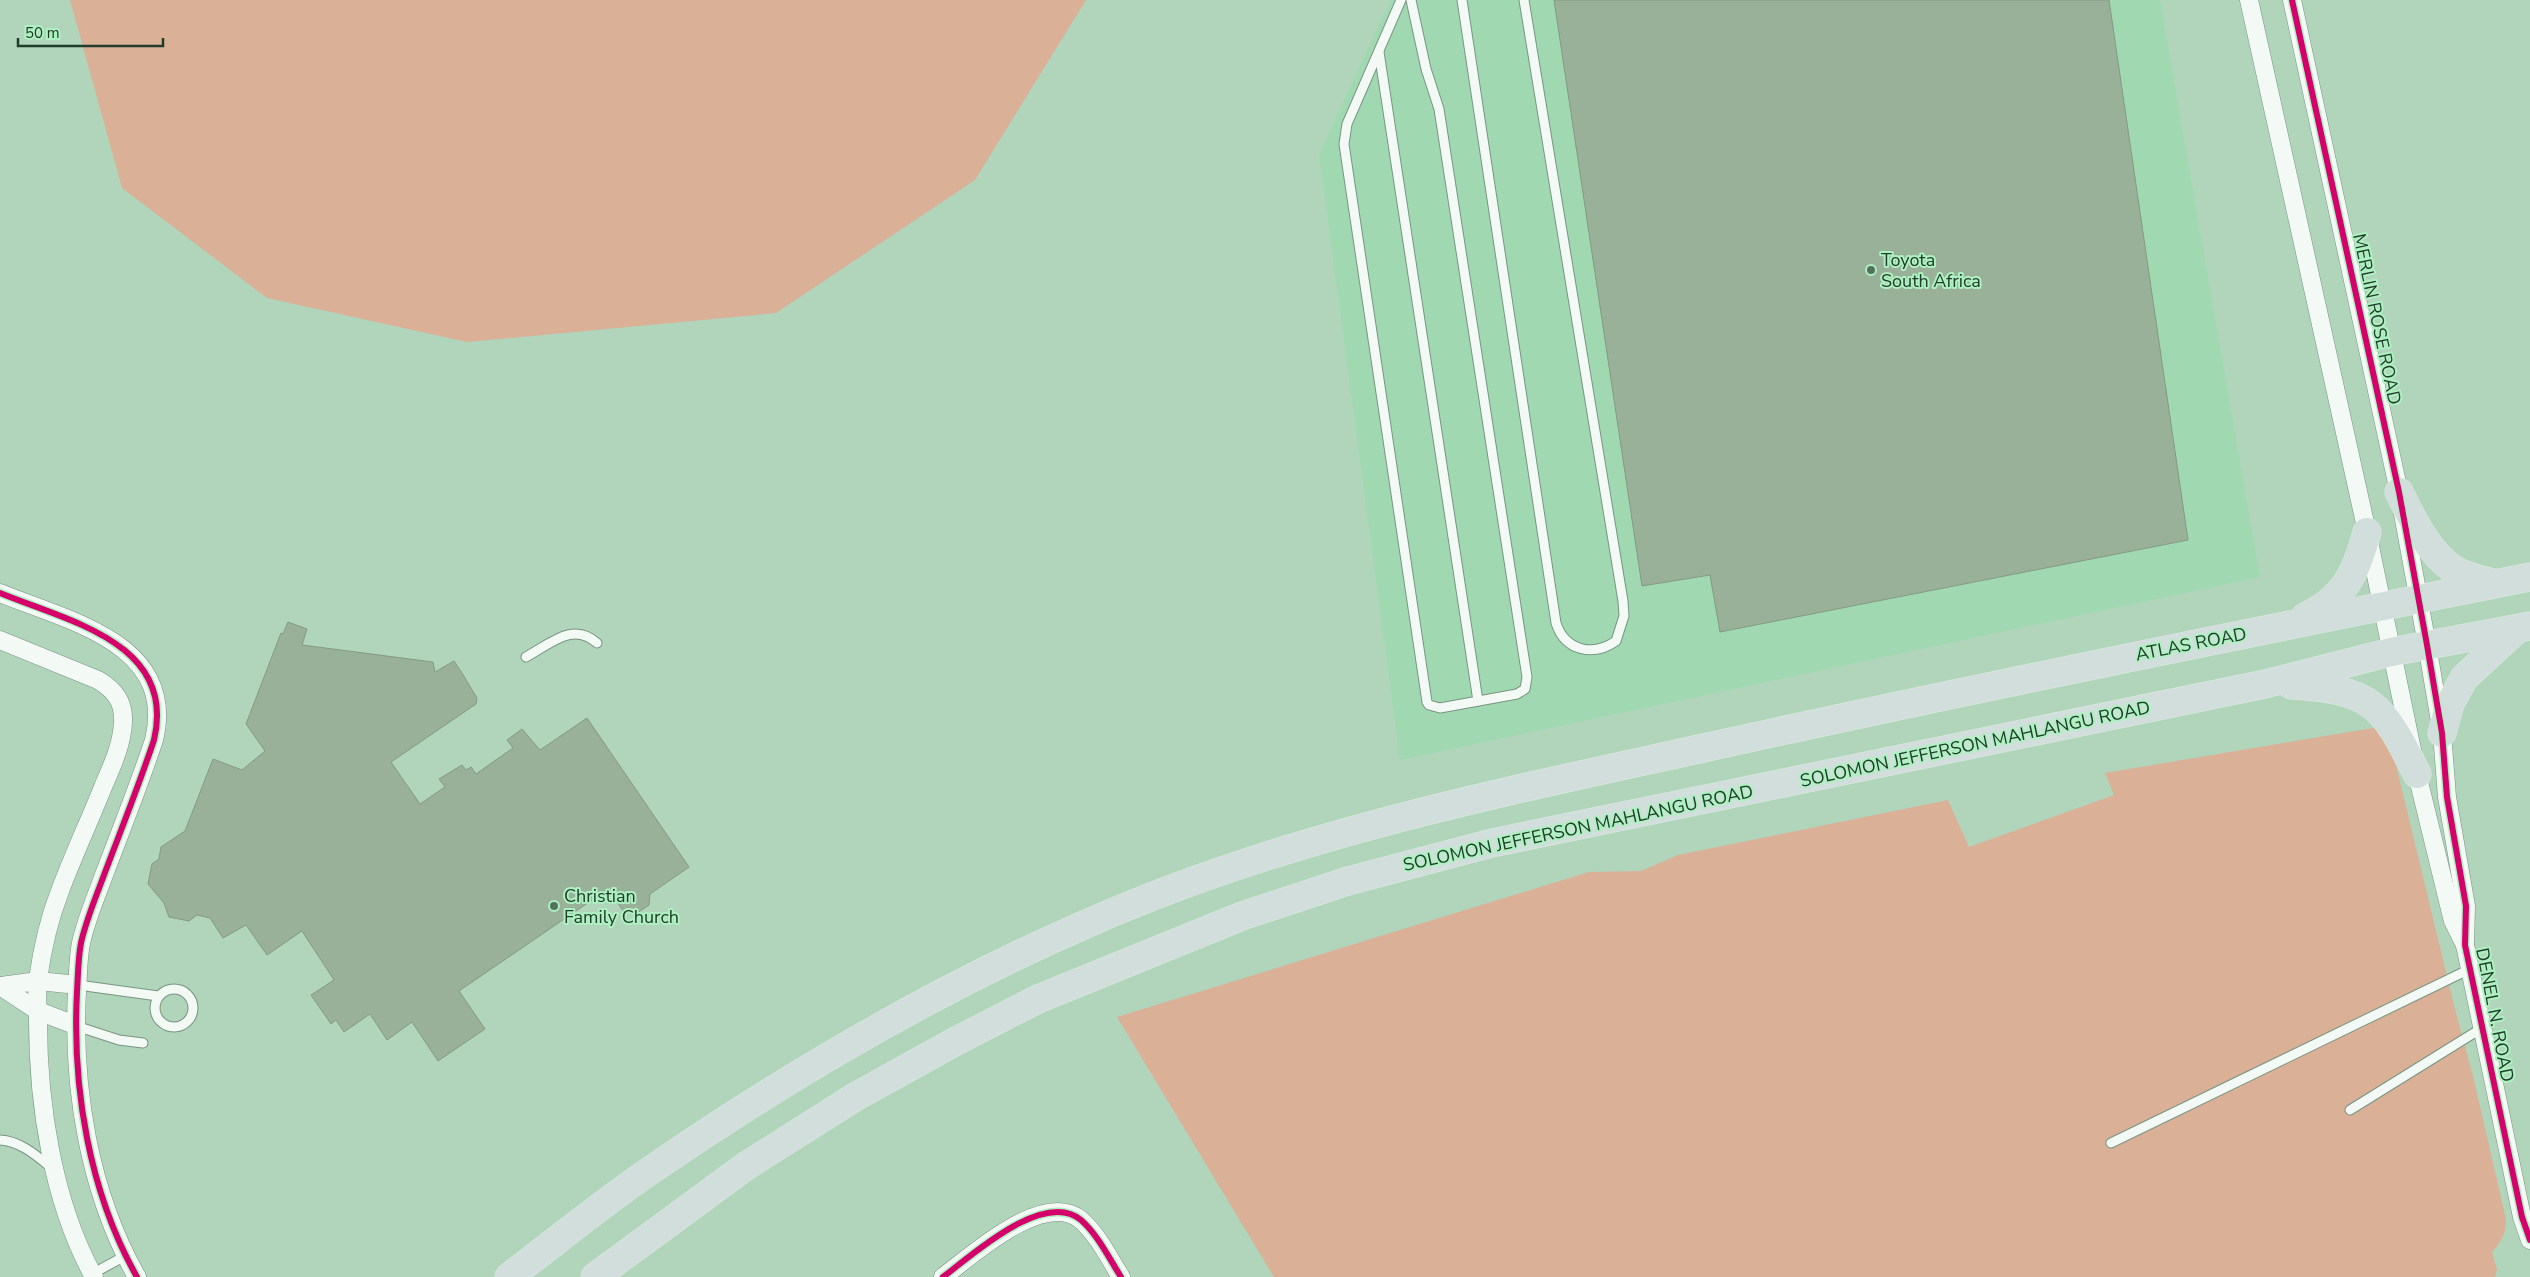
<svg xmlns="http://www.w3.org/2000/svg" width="2530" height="1277" font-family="'Nunito Sans',sans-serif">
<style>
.built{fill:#a0d9b1}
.green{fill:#dab097}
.building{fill:#99b199;stroke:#839a83}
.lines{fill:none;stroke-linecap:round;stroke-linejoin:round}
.service-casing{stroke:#789581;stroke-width:11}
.minor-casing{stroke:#789581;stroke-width:19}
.primary-casing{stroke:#dbece0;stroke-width:29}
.service{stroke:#f3f9f5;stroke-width:9}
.minor{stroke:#f3f9f5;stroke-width:18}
.primary{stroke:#d2dedb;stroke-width:28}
.cycleway-casing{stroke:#aef1c1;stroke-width:9}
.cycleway{stroke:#d6006c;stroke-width:6}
.poi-dot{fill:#53725d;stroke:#aef1c1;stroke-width:2}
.labels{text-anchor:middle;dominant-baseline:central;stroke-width:4;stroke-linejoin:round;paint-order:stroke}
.poi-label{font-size:18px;fill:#213c2a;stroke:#aef1c1;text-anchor:start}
.street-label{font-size:18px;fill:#213c2a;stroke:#aef1c1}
</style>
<rect width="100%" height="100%" fill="#b0d5bb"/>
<polygon class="built" points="1391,0 2160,0 2260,577 1400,760 1319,154"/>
<g class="green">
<polygon points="70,0 1086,0 975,180 776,313 467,342 267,298 122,188"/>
<path d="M2379,727L2395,761L2455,1009L2473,1076L2506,1219C2506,1233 2502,1242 2492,1252L2497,1269L2495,1277H1274L1117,1017L1589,872L1641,871L1678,855L1948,800L1969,847L2114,795L2105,773Z"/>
</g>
<g class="building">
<polygon points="1554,0 2109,0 2188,540 1720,632 1710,575 1642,586"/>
<polygon points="288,622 307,629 302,645 433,662 435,672 454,661 462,673 477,698 476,704 391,762 420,804 445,787 439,779 462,765 466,770 471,767 476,774 513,748 507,740 522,729 540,750 587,718 689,867 650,894 649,905 634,915 630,909 624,912 608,889 459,991 485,1029 438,1061 412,1022 387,1040 370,1014 344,1032 336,1020 331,1024 311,995 334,980 302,931 267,955 246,925 223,938 210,918 197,915 189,921 169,917 164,903 148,884 152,864 159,859 161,847 185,831 213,759 242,770 265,751 246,724 281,633 283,634"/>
</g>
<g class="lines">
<g class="service-casing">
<g id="service">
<polyline points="1401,0 1347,124 1344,144 1427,702 1429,705 1440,708 1517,694 1525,689 1527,677 1439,109 1426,69 1411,0"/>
<path d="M1462,0L1556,623C1565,651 1593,657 1616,641L1624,616L1623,601L1524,0"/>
<polyline points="1379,52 1478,701"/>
<path d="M526,657C550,644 573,621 597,643"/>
<polyline points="78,985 158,996"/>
<circle cx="174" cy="1008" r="19"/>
<polyline points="76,1026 119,1040 143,1043"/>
<polyline points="2350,1110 2482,1028"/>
<path d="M0,1140C21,1141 38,1157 53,1169"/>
<polyline points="2111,1143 2470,969"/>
<polyline points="90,1275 125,1256"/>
</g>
</g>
<g class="minor-casing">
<g id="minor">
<polyline points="2249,0 2367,532 2417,774 2449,905 2453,921 2465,945"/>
<polyline points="2292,0 2399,492 2427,645 2442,733 2447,797 2466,906 2465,945 2522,1217 2530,1240"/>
<path d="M0,593C68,621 177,643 154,740C139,785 121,830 104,875C96,897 86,920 81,943C78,958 78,976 77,992C72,1088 89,1192 137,1277"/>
<path d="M0,640L98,680C115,690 124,702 123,722C122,745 112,766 103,787C89,822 73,856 60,891C49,919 42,950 38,980C36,993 38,1007 38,1021C38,1105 53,1203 94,1277"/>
<polyline points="0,986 38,1011 75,1025"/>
<polyline points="0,986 38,981 78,985"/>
<path d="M943,1277C971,1256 1044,1189 1081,1220C1098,1235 1109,1258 1121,1277"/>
</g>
</g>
<g class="primary-casing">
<g id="primary">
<path d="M2399,492C2413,520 2427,551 2453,569C2465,577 2481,580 2494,583"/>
<path d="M2305,617C2345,598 2356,573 2367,532"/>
<path d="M2291,685C2372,690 2382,703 2417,774"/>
<polyline points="2442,733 2450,704 2464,678 2517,629"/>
<path d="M509,1277C558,1240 606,1200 657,1166C796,1071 938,988 1093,921C1286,836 1494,794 1699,749C1975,688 2252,632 2530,577"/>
<polyline points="595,1277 746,1166 855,1097 958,1040 1038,999 1242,916 1348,881 1492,843 2265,684 2391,652 2530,626"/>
</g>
</g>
<use href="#service" class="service"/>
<use href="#minor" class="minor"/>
<use href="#primary" class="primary"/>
<g class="cycleway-casing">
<g id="cycleway">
<polyline points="2292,0 2399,492 2427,645 2442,733 2447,797 2466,906 2465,945 2522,1217 2530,1240"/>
<path d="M0,593C68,621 177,643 154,740C139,785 121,830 104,875C96,897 86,920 81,943C78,958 78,976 77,992C72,1088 89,1192 137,1277"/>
<path d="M943,1277C971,1256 1044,1189 1081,1220C1098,1235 1109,1258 1121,1277"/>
</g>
</g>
<use href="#cycleway" class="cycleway"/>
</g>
<g class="poi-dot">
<circle cx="1871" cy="270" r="5"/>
<circle cx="554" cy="906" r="5"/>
</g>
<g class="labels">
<g class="poi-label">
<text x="1881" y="260">Toyota<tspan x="1881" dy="21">South Africa</tspan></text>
<text x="564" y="896">Christian<tspan x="564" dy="21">Family Church</tspan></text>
</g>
<g class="street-label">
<text transform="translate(2377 319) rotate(78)">MERLIN ROSE ROAD</text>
<text transform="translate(2191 644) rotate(-11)">ATLAS ROAD</text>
<text transform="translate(1975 744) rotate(-12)">SOLOMON JEFFERSON MAHLANGU ROAD</text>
<text transform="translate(1578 828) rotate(-12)">SOLOMON JEFFERSON MAHLANGU ROAD</text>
<text transform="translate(2495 1015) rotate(79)">DENEL N. ROAD</text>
</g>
</g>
<path d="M18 38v8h145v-8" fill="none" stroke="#213c2a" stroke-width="2.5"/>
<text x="25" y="38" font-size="15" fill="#213c2a" stroke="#aef1c1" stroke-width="4" paint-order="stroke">50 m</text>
</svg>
